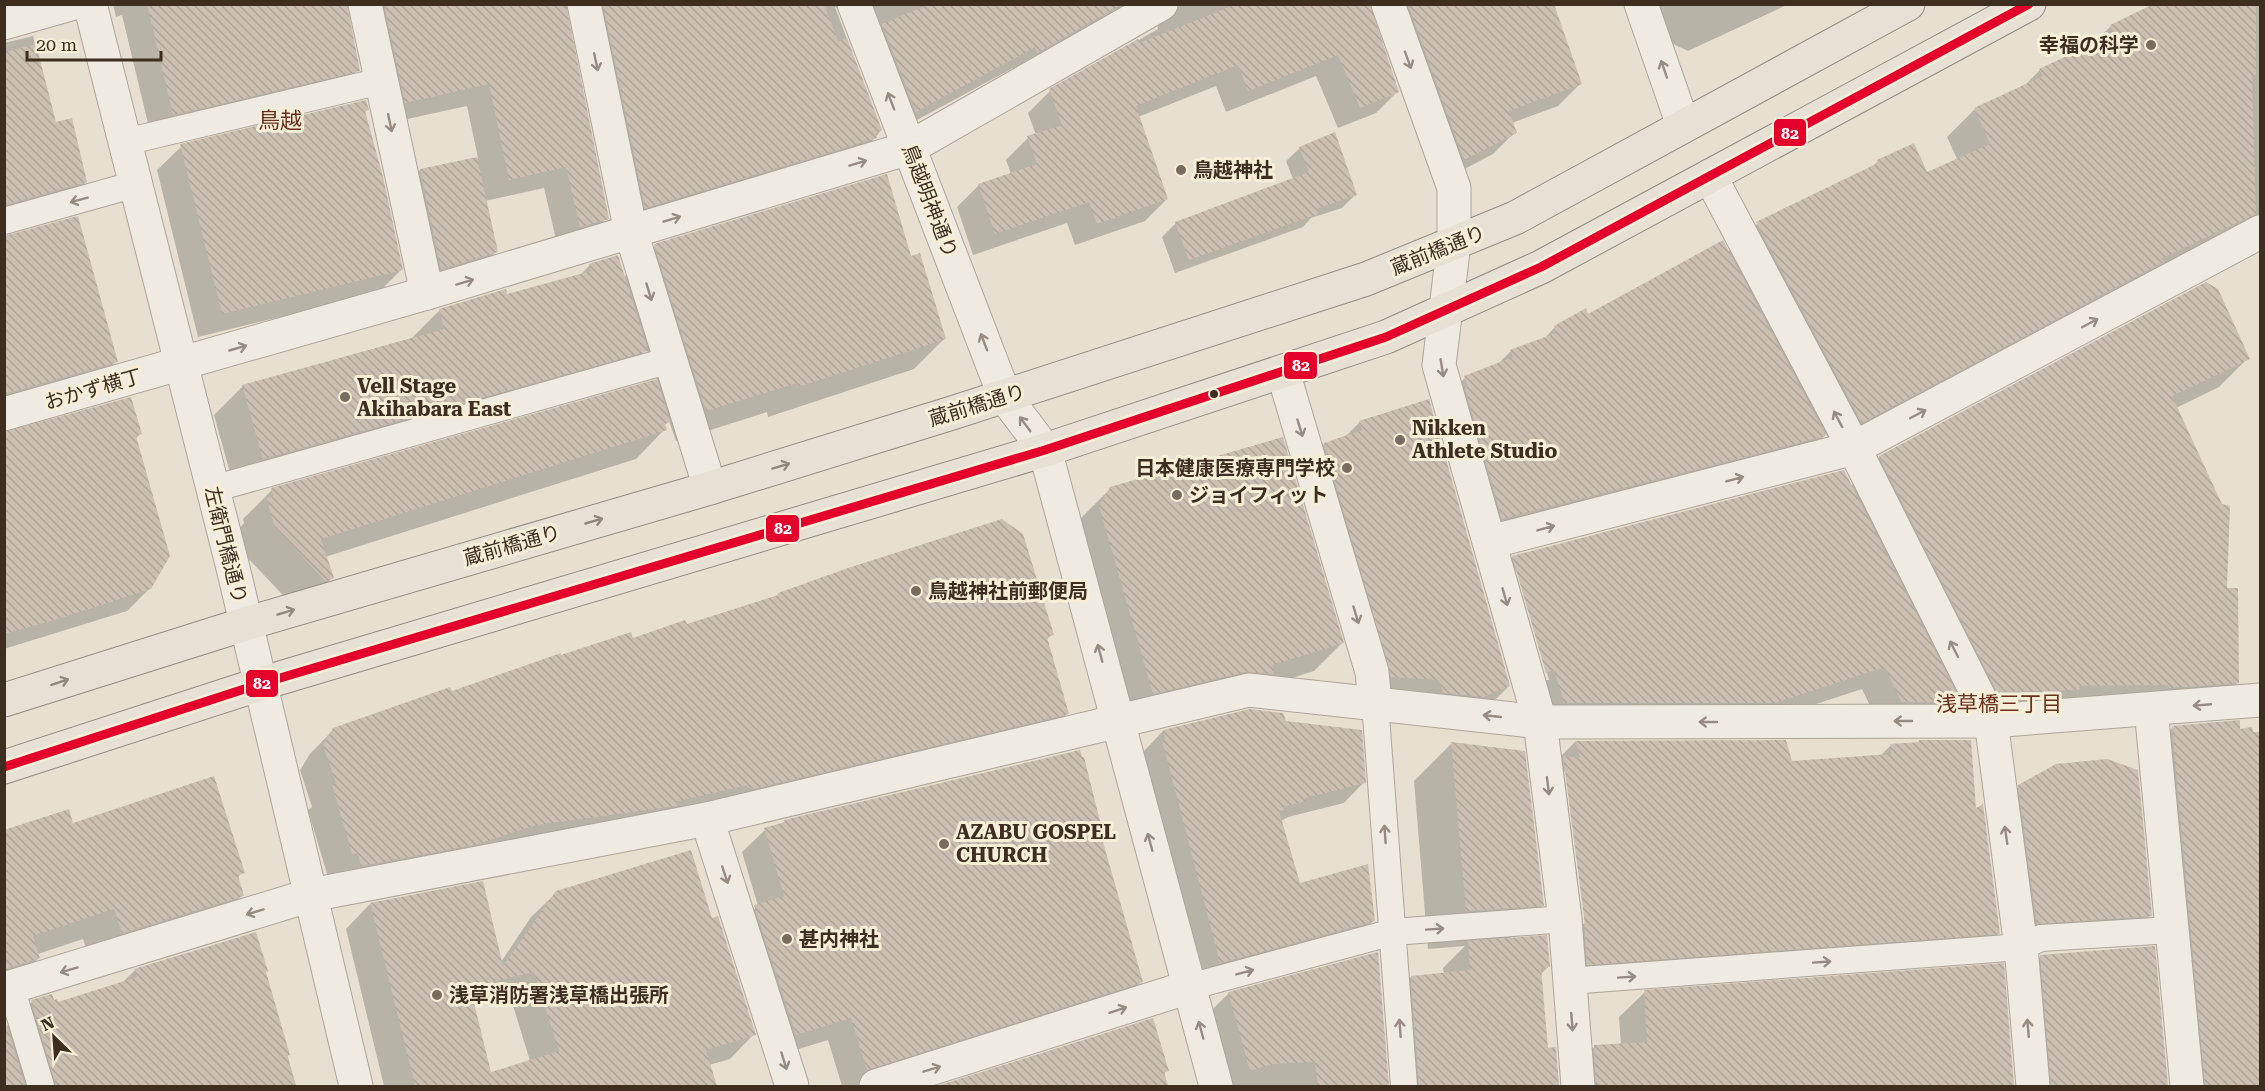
<svg xmlns="http://www.w3.org/2000/svg" width="2265" height="1091" font-family="'Roboto Serif','Noto Sans JP',serif">
<style>
.shadow{fill:#0003;fill-rule:evenodd}
.building{fill:url(#building-back-hatch);fill-rule:evenodd}
.lines{fill:none;stroke-linecap:round;stroke-linejoin:round}
.service-casing{stroke:#ada599;stroke-width:28}
.minor-casing{stroke:#ada599;stroke-width:35}
.tertiary-casing{stroke:#ada599;stroke-width:35}
.primary-casing{stroke:#928b80;stroke-width:35}
.service{stroke:#efebe3;stroke-width:26}
.minor{stroke:#efebe3;stroke-width:33}
.tertiary{stroke:#efebe3;stroke-width:33}
.primary{stroke:#e6e1d4;stroke-width:33}
.bus-1-casing{stroke:#f7eed8;stroke-width:14}
.bus-1{stroke:#e4002b;stroke-width:9}
.oneway{stroke:#968c82}
.oneway2{stroke:#92887a}
.poi-dot{fill:#786c5e;stroke:#f7eed8;stroke-width:2}
.bus-dot{fill:#3d2e20;stroke:#f7eed8;stroke-width:2}
.labels{text-anchor:middle;dominant-baseline:central;stroke-width:6;stroke-linejoin:round;paint-order:stroke}
.poi-label{font-size:20px;font-weight:bold;fill:#3d2e20;stroke:#f7eed8;text-anchor:start}
.street-label{font-size:20px;fill:#3d2e20;stroke:#f7eed8}
.neighbourhood-label{font-size:21px;fill:#6b2e1e;stroke:#f7eed8}
.quarter-label{font-size:22px;fill:#6b2e1e;stroke:#f7eed8}
.line-badge{stroke:#f7eed8;stroke-width:2}
.badge-label{font-size:16px;text-anchor:middle;font-weight:bold;fill:#fff}
</style>
<defs>
<pattern id="building-back-hatch" width="6" height="6" patternUnits="userSpaceOnUse" patternTransform="scale(1.5)"><rect width="6" height="6" fill="#cbbfb2"/><path d="M-1 5l2 2M0 0l6 6M5-1l2 2" fill="none" stroke="#afa499"/></pattern>
</defs>
<rect width="100%" height="100%" fill="#e7e0d1"/>
<g class="shadow">
<polygon points="113,4 1552,4 1580,84 1558,106 1512,123 1515,132 1493,154 1442,181 1378,11 1368,7 1398,91 1376,113 1338,128 1316,76 1226,112 1216,86 1138,117 1167,199 1145,221 1075,245 1067,223 973,255 957,207 979,185 1011,174 1006,160 1028,138 1036,135 1028,113 1050,91 1158,29 1156,17 1015,74 1013,68 893,133 844,12 835,7 881,130 875,138 853,160 623,229 568,8 564,8 607,218 585,240 558,248 544,188 485,201 496,252 478,270 423,286 402,189 420,170 478,158 467,106 384,124 349,8 345,8 358,70 336,92 151,136 122,15 116,17"/>
<polygon points="1655,4 1789,4 1688,51 1669,42"/>
<polygon points="2158,4 2260,4 2260,226 1834,449 1826,434 1802,458 1480,541 1442,400 1465,378 1497,365 1511,351 1543,340 1555,327 1587,316 1728,252 1757,224 1870,169 1878,161 1926,174 1957,159 1947,137 1974,110 2023,87 2040,70 2091,46 2111,26"/>
<polygon points="33,36 55,124 86,182 64,204 4,220 4,43"/>
<polygon points="367,110 364,113 401,270 378,293 198,337 157,170 181,147"/>
<polygon points="1300,148 1356,194 1342,208 1311,218 1303,227 1175,273 1162,237 1176,223 1293,179 1286,161"/>
<polygon points="4,237 117,361 95,383 4,409"/>
<polygon points="655,246 910,258 945,338 914,369 768,417 767,412 676,441 669,421 664,426 665,429 636,459 325,557 332,578 303,607 296,609 245,555 239,529 244,523 243,519 272,490 657,381 647,349 617,379 234,487 214,415 243,386 410,340 440,310 506,296 579,276 590,265 624,277"/>
<path d="M2248,358L2219,387L2176,408L2225,590L2238,682L2209,711L1968,720L1959,702L1936,724L1879,725L1862,689L1752,725H1541L1491,580L1513,557L1851,486L1880,457ZM1515,570H1518L1549,680H1546Z"/>
<polygon points="1360,422 1509,686 1486,709 1368,699 1301,467 1324,444 1345,437"/>
<polygon points="4,434 140,434 135,439 150,588 127,611 4,649"/>
<polygon points="1111,488 1342,643 1314,671 1257,689 1124,721 1071,535 1082,517"/>
<polygon points="779,594 1052,634 1046,640 1068,713 1043,737 328,877 308,810 312,807 300,770 310,754 334,729 561,657 686,626 776,597"/>
<polygon points="1284,722 1364,782 1344,803 1288,817 1280,822 1299,885 1373,921 1352,941 1200,983 1143,752 1163,731"/>
<polygon points="2173,727 2260,733 2260,1086 2179,1086 2148,752"/>
<path d="M1919,741H1969L1974,811L1999,933L1978,953L1568,984L1555,762L1575,742H1785L1791,762L1879,757L1891,745L1917,743ZM1566,770L1586,924H1583L1564,772Z"/>
<polygon points="1452,743 1543,905 1508,940 1548,967 1540,975 1547,1049 1555,1049 1558,1086 1392,1086 1386,1002 1411,977 1444,974 1443,968 1465,946 1428,949 1414,781"/>
<polygon points="2019,786 2150,916 2121,945 2008,952 1990,815"/>
<polygon points="785,821 1102,842 1142,981 1119,1004 861,1086 842,1086 828,1040 773,1057 732,929 758,906 742,852 765,830 782,824"/>
<polygon points="72,824 243,872 237,878 242,895 212,926 91,963 83,939 38,954 39,958 4,990 4,833"/>
<path d="M557,892L711,920L754,1034L730,1059L709,1065L715,1086H384L346,929L370,904L501,962L531,917ZM510,996L530,1061L490,1074L473,1004Z"/>
<polygon points="2153,948 2167,1086 2025,1086 2016,981 2041,956"/>
<polygon points="1376,954 1387,1086 1223,1086 1203,1019 1229,993"/>
<polygon points="2002,965 2013,1086 1570,1086 1569,1072 1594,1047 1621,1045 1619,1017 1645,992"/>
<polygon points="135,970 264,972 296,1086 4,1086 4,1022 6,1027 32,1002 53,1002 57,1004 122,983"/>
<polygon points="1152,1020 1167,1070 1164,1074 1168,1086 938,1086"/>
</g>
<g class="building">
<polygon points="147,4 347,4 360,71 173,115"/>
<polygon points="384,4 566,4 609,219 580,227 566,167 509,180 489,84 405,103"/>
<polygon points="603,4 824,4 838,41 847,38 882,130 875,134 877,138 645,208"/>
<polygon points="930,4 1122,4 1037,53 1035,47 916,112 882,24"/>
<polygon points="1237,4 1370,4 1399,92 1360,108 1338,55 1248,91 1238,65 1136,106 1168,199 1097,224 1089,202 995,234 978,184 1037,164 1027,136 1062,125 1049,89 1138,39 1139,43"/>
<polygon points="1408,4 1554,4 1582,84 1509,111 1517,133 1464,160"/>
<polygon points="2154,4 2256,4 2256,75 2252,75 2256,214 2160,259 2165,261 1862,423 1756,222 1878,163 1877,160 1914,143 1927,172 1990,144 1974,108 2043,76 2039,69 2114,34 2110,25"/>
<polygon points="36,44 56,122 72,118 87,182 4,205 4,52"/>
<polygon points="366,100 369,110 365,111 383,177 403,270 222,314 180,144"/>
<polygon points="1335,132 1357,195 1316,209 1318,214 1189,260 1175,222 1309,172 1299,147"/>
<polygon points="477,157 498,252 441,269 420,169"/>
<polygon points="887,174 911,256 920,253 946,339 798,387 797,383 706,411 654,244"/>
<polygon points="78,216 118,362 4,394 4,236"/>
<polygon points="1723,240 1826,436 1502,519 1465,388 1468,387 1464,376 1513,357 1510,350 1556,333 1554,326 1586,308 1588,314"/>
<polygon points="618,255 648,351 263,459 242,385 444,329 439,309 506,289 507,294 591,271 589,264"/>
<polygon points="2206,282 2218,289 2250,359 2172,396 2222,504 2230,506 2227,588 2238,588 2239,683 2169,688 2168,685 2079,686 2079,690 1997,692 1879,456"/>
<polygon points="657,379 670,422 665,424 667,430 321,539 334,578 325,581 274,526 267,498 273,496 271,488"/>
<polygon points="131,397 142,434 136,436 170,556 151,589 58,619 4,634 4,432"/>
<polygon points="1429,399 1510,686 1483,697 1443,693 1439,680 1391,677 1324,443 1362,430 1359,421"/>
<polygon points="1283,437 1344,643 1272,665 1274,674 1245,672 1153,694 1099,506 1110,487"/>
<polygon points="1844,470 1961,702 1901,702 1885,667 1775,703 1564,703 1554,670 1546,673 1512,556"/>
<polygon points="1002,519 1023,534 1054,635 1047,637 1069,714 753,789 752,787 748,788 747,785 675,802 677,806 536,825 478,844 361,866 358,853 352,854 332,785 336,783 323,745 333,728 450,687 452,691 561,653 561,655 631,632 633,638 685,620 687,624 778,595 778,593 848,568"/>
<polygon points="1250,709 1283,713 1286,721 1362,730 1366,783 1305,798 1306,801 1283,807 1284,810 1279,811 1300,883 1368,864 1375,921 1220,963 1162,740 1165,740 1163,730"/>
<polygon points="2240,720 2240,729 2252,727 2253,732 2260,732 2260,1086 2205,1086 2172,726"/>
<polygon points="1786,740 1792,761 1891,754 1890,744 1920,742 1919,740 1971,740 1976,808 1983,804 2000,934 1587,965 1584,917 1563,756 1580,758 1575,741"/>
<polygon points="1451,742 1525,751 1544,906 1466,911"/>
<polygon points="1080,750 1082,757 1084,757 1100,821 1103,842 1143,982 867,1070 851,1018 796,1035 754,905 784,896 764,828 785,822 784,820"/>
<polygon points="2107,759 2138,770 2152,916 2037,924 2018,785 2056,764"/>
<polygon points="214,776 245,873 238,875 244,896 122,933 114,909 33,936 40,958 4,969 4,830 69,809 73,823"/>
<path d="M691,850L712,918L718,916L756,1035L706,1050L717,1086H415L370,903L483,881L503,966L556,891ZM534,972L559,1051L491,1072L470,987Z"/>
<polygon points="256,932 268,971 266,972 290,1055 287,1056 296,1086 56,1086 31,1000 52,994 54,1000 57,999 58,1002 137,977 134,969"/>
<polygon points="1547,935 1550,967 1541,968 1548,1048 1556,1047 1559,1086 1419,1086 1411,976 1470,970 1468,941"/>
<polygon points="2155,946 2168,1086 2051,1086 2040,955"/>
<polygon points="1378,952 1389,1086 1318,1086 1315,1062 1273,1064 1250,1071 1228,992"/>
<polygon points="2004,963 2014,1086 1596,1086 1594,1045 1647,1042 1644,990"/>
<polygon points="4,1017 25,1086 4,1086"/>
<polygon points="1153,1018 1169,1071 1164,1072 1168,1086 937,1086"/>
</g>
<g class="lines">
<g class="service-casing">
<g id="service">
<polyline points="125,142 381,81"/>
<polyline points="4,221 136,184"/>
<polyline points="213,489 670,360"/>
<polyline points="1375,703 1404,1086"/>
<polyline points="1569,981 2021,947 2041,938 2172,930"/>
<polyline points="11,987 41,1086"/>
<polyline points="1189,987 1393,932 1565,919"/>
</g>
</g>
<g class="minor-casing">
<g id="minor">
<polyline points="365,4 427,293"/>
<polyline points="584,4 631,232 710,488"/>
<polyline points="854,4 1005,397 1045,450 1216,1086"/>
<polyline points="1388,4 1454,188 1454,243 1439,365 1540,722 1565,919 1578,1086"/>
<polyline points="1641,4 1683,125"/>
<polyline points="4,23 71,4"/>
<polyline points="1710,176 1854,448 1991,721 2021,947 2033,1086"/>
<polyline points="1283,372 1372,672 1375,703"/>
<polyline points="4,414 427,293 909,148 1161,4"/>
<polyline points="1490,542 1854,448 2260,232"/>
<polyline points="2151,709 2187,1086"/>
<polyline points="707,819 792,1086"/>
<polyline points="4,989 311,895 707,819 1249,690 1540,722 1991,721 2260,700"/>
<polyline points="876,1086 1189,987"/>
</g>
</g>
<g class="tertiary-casing">
<polyline id="tertiary" points="90,4 233,568 356,1086"/>
</g>
<g class="primary-casing">
<g id="primary">
<polyline points="4,700 245,624 710,488 952,413 1366,279 1515,218 1908,4"/>
<polyline points="4,767 260,684 1045,450 1386,337 1541,267 2029,4"/>
</g>
</g>
<use href="#service" class="service"/>
<use href="#minor" class="minor"/>
<use href="#tertiary" class="tertiary"/>
<use href="#primary" class="primary"/>
<g class="bus-1-casing">
<polyline id="bus-1" points="4,767 260,684 1045,450 1386,337 1541,267 2029,4"/>
</g>
<use href="#bus-1" class="bus-1"/>
</g>
<defs><path id="oneway-shaft" d="M-6 0H5M1.5-3L5.5 0L1.5 3" fill="none" stroke-width="1.6" stroke-linecap="round" stroke-linejoin="round" transform="scale(1.5)"/></defs>
<g class="oneway">
<use href="#oneway-shaft" transform="translate(1408 60) rotate(70)"/>
<use href="#oneway-shaft" transform="translate(596 62) rotate(78)"/>
<use href="#oneway-shaft" transform="translate(1664 69) rotate(-109)"/>
<use href="#oneway-shaft" transform="translate(891 101) rotate(-111)"/>
<use href="#oneway-shaft" transform="translate(390 123) rotate(78)"/>
<use href="#oneway-shaft" transform="translate(858 163) rotate(-17)"/>
<use href="#oneway-shaft" transform="translate(79 200) rotate(165)"/>
<use href="#oneway-shaft" transform="translate(672 219) rotate(-17)"/>
<use href="#oneway-shaft" transform="translate(465 282) rotate(-17)"/>
<use href="#oneway-shaft" transform="translate(649 292) rotate(73)"/>
<use href="#oneway-shaft" transform="translate(2090 323) rotate(-28)"/>
<use href="#oneway-shaft" transform="translate(984 342) rotate(-111)"/>
<use href="#oneway-shaft" transform="translate(238 348) rotate(-16)"/>
<use href="#oneway-shaft" transform="translate(1442 368) rotate(81)"/>
<use href="#oneway-shaft" transform="translate(1918 414) rotate(-28)"/>
<use href="#oneway-shaft" transform="translate(1838 419) rotate(-118)"/>
<use href="#oneway-shaft" transform="translate(1025 424) rotate(-127)"/>
<use href="#oneway-shaft" transform="translate(1300 428) rotate(73)"/>
<use href="#oneway-shaft" transform="translate(1735 479) rotate(-15)"/>
<use href="#oneway-shaft" transform="translate(1546 528) rotate(-15)"/>
<use href="#oneway-shaft" transform="translate(1505 597) rotate(74)"/>
<use href="#oneway-shaft" transform="translate(1356 615) rotate(73)"/>
<use href="#oneway-shaft" transform="translate(1954 649) rotate(-117)"/>
<use href="#oneway-shaft" transform="translate(1100 653) rotate(-105)"/>
<use href="#oneway-shaft" transform="translate(2202 705) rotate(175)"/>
<use href="#oneway-shaft" transform="translate(1492 716) rotate(-174)"/>
<use href="#oneway-shaft" transform="translate(1903 721) rotate(180)"/>
<use href="#oneway-shaft" transform="translate(1708 722) rotate(180)"/>
<use href="#oneway-shaft" transform="translate(1548 786) rotate(83)"/>
<use href="#oneway-shaft" transform="translate(1385 834) rotate(-94)"/>
<use href="#oneway-shaft" transform="translate(2006 835) rotate(-98)"/>
<use href="#oneway-shaft" transform="translate(1150 842) rotate(-105)"/>
<use href="#oneway-shaft" transform="translate(725 875) rotate(72)"/>
<use href="#oneway-shaft" transform="translate(255 912) rotate(163)"/>
<use href="#oneway-shaft" transform="translate(1435 929) rotate(-4)"/>
<use href="#oneway-shaft" transform="translate(1822 962) rotate(-4)"/>
<use href="#oneway-shaft" transform="translate(69 970) rotate(163)"/>
<use href="#oneway-shaft" transform="translate(1245 972) rotate(-15)"/>
<use href="#oneway-shaft" transform="translate(1627 977) rotate(-4)"/>
<use href="#oneway-shaft" transform="translate(1118 1010) rotate(-18)"/>
<use href="#oneway-shaft" transform="translate(1572 1022) rotate(85)"/>
<use href="#oneway-shaft" transform="translate(1400 1028) rotate(-94)"/>
<use href="#oneway-shaft" transform="translate(2028 1028) rotate(-95)"/>
<use href="#oneway-shaft" transform="translate(1201 1030) rotate(-105)"/>
<use href="#oneway-shaft" transform="translate(784 1061) rotate(73)"/>
<use href="#oneway-shaft" transform="translate(932 1069) rotate(-17)"/>
</g>
<g class="oneway2">
<use href="#oneway-shaft" transform="translate(781 466) rotate(-17)"/>
<use href="#oneway-shaft" transform="translate(594 521) rotate(-16)"/>
<use href="#oneway-shaft" transform="translate(286 612) rotate(-17)"/>
<use href="#oneway-shaft" transform="translate(60 682) rotate(-18)"/>
</g>
<g class="poi-dot">
<circle cx="2151" cy="45" r="6"/>
<circle cx="1181" cy="170" r="6"/>
<circle cx="345" cy="397" r="6"/>
<circle cx="1400" cy="440" r="6"/>
<circle cx="1347" cy="468" r="6"/>
<circle cx="1177" cy="495" r="6"/>
<circle cx="916" cy="591" r="6"/>
<circle cx="944" cy="844" r="6"/>
<circle cx="787" cy="939" r="6"/>
<circle cx="437" cy="995" r="6"/>
</g>
<circle class="bus-dot" cx="1214" cy="394" r="5"/>
<g class="labels">
<g class="poi-label">
<text x="2139" y="45" text-anchor="end">幸福の科学</text>
<text x="1193" y="170">鳥越神社</text>
<text x="357" y="386">Vell Stage<tspan x="357" dy="23">Akihabara East</tspan></text>
<text x="1412" y="428">Nikken<tspan x="1412" dy="23">Athlete Studio</tspan></text>
<text x="1335" y="468" text-anchor="end">日本健康医療専門学校</text>
<text x="1189" y="495">ジョイフィット</text>
<text x="928" y="591">鳥越神社前郵便局</text>
<text x="956" y="832">AZABU GOSPEL<tspan x="956" dy="23">CHURCH</tspan></text>
<text x="799" y="939">甚内神社</text>
<text x="449" y="995">浅草消防署浅草橋出張所</text>
</g>
<g class="street-label">
<text transform="translate(930 201) rotate(69)">鳥越明神通り</text>
<text transform="translate(1438 250) rotate(-22)">蔵前橋通り</text>
<text transform="translate(93 389) rotate(-16)">おかず横丁</text>
<text transform="translate(977 405) rotate(-17)">蔵前橋通り</text>
<text transform="translate(226 545) rotate(76)">左衛門橋通り</text>
<text transform="translate(512 545) rotate(-16)">蔵前橋通り</text>
</g>
<g class="neighbourhood-label">
<text x="1999" y="704">浅草橋三丁目</text>
</g>
<g class="quarter-label">
<text x="280" y="120">鳥越</text>
</g>
</g>
<g class="line-badge">
<rect x="1773" y="118" width="34" height="29" rx="6" fill="#e4002b"/>
<rect x="1283" y="351" width="35" height="29" rx="6" fill="#e4002b"/>
<rect x="765" y="514" width="35" height="29" rx="6" fill="#e4002b"/>
<rect x="245" y="669" width="34" height="29" rx="6" fill="#e4002b"/>
</g>
<g class="badge-label">
<text x="1790" y="139">82</text>
<text x="1301" y="371">82</text>
<text x="783" y="534">82</text>
<text x="262" y="689">82</text>
</g>
<rect width="2265" height="1091" fill="none" stroke="#3d2e20" stroke-width="12"/>
<g transform="translate(54 1037) rotate(335)" stroke="#f7eed8" stroke-width="4.5" paint-order="stroke">
<path d="M0-4.5L10 22L0 15L-10 22Z" fill="#3d2e20"/>
<text y="-9" font-size="16" font-weight="bold" text-anchor="middle" fill="#3d2e20">N</text>
</g>
<path d="M27 51v9h134v-9" fill="none" stroke="#3d2e20" stroke-width="3"/>
<text x="36" y="51" font-size="18" fill="#3d2e20" stroke="#f7eed8" stroke-width="4.5" paint-order="stroke">20 m</text>
</svg>
